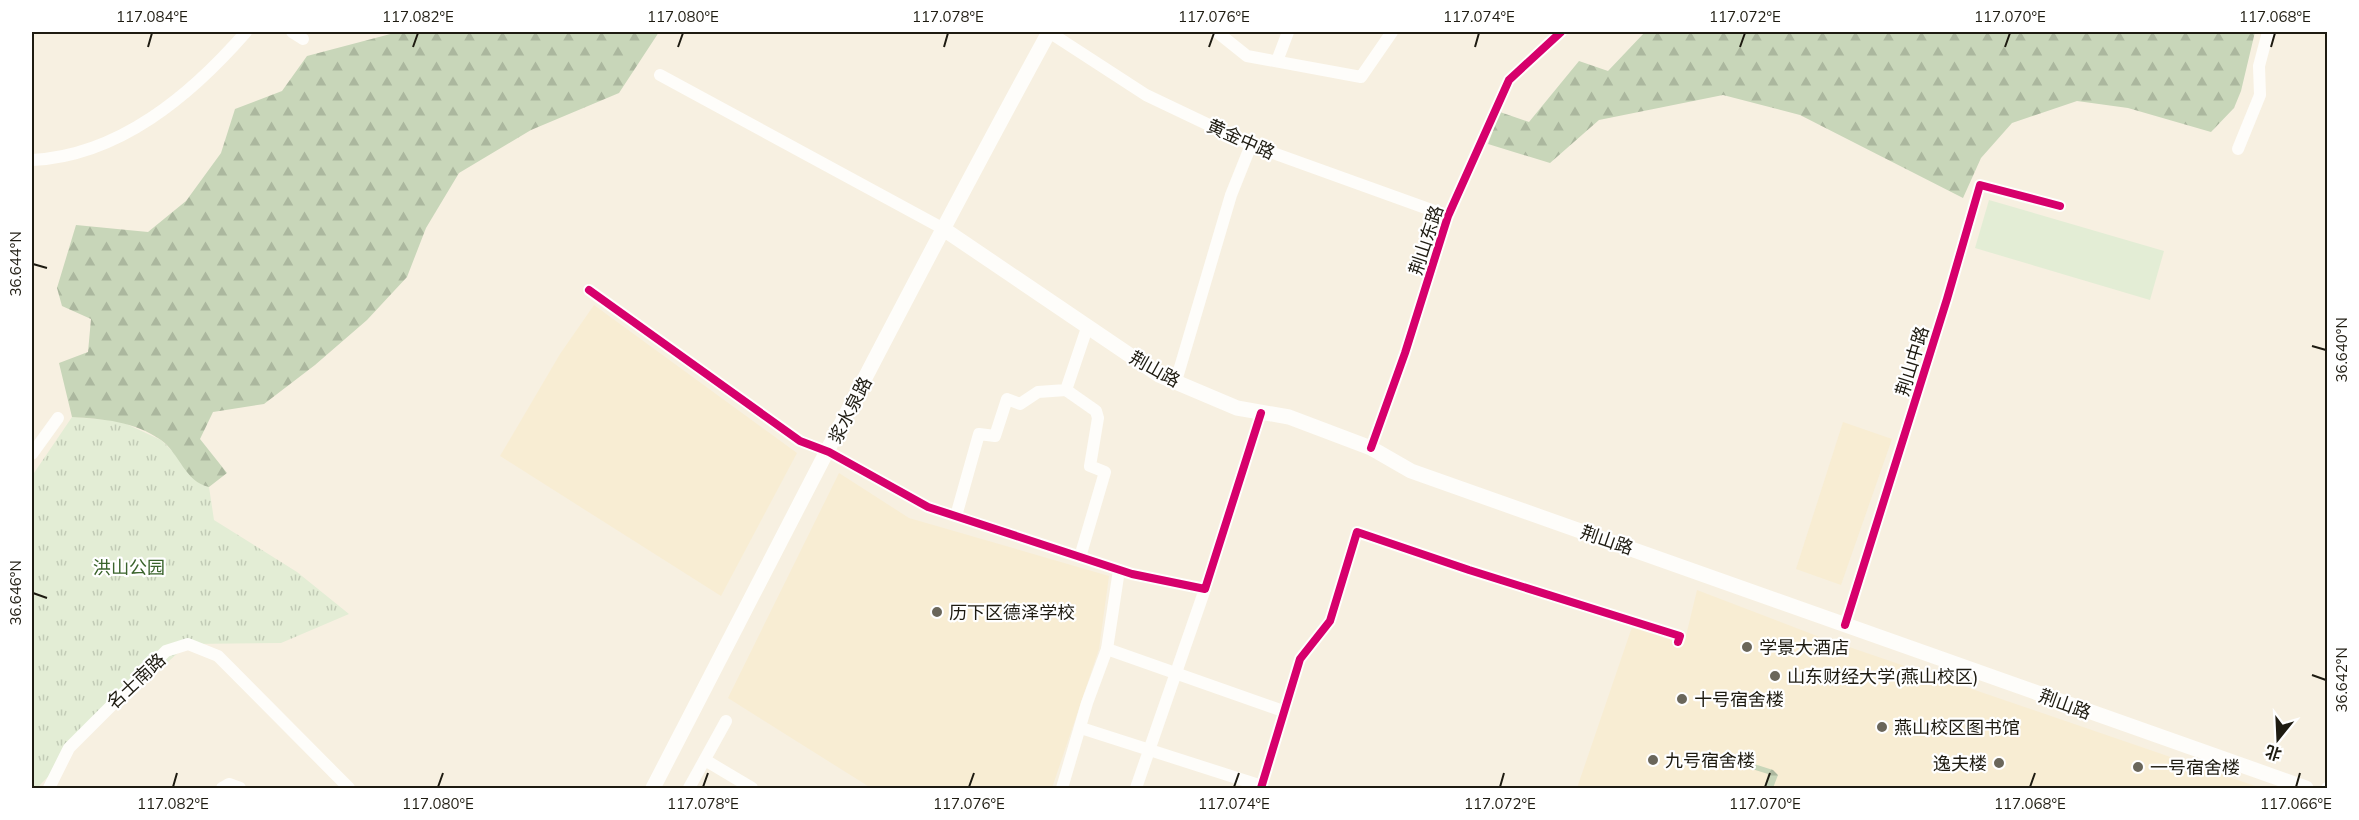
<svg xmlns="http://www.w3.org/2000/svg" width="2359" height="820" font-family="Mulish,'Noto Sans SC',sans-serif">
<style>
.built{fill:#f8edd3}
.grass{fill:url(#grass-tufts)}
.forest{fill:url(#forest-firs)}
.pitch{fill:#e3edd5}
.lines{fill:none;stroke-linecap:round;stroke-linejoin:round}
.minor{stroke:#fefdfa;stroke-width:12}
.major{stroke:#fefdfa;stroke-width:15}
.cycleway-casing{stroke:#fff;stroke-width:11}
.cycleway{stroke:#d6006c;stroke-width:8}
.ticks{fill:none;stroke:#1e1b11;stroke-width:2}
.poi-dot{fill:#6a665a;stroke:#fff;stroke-width:2}
.labels{text-anchor:middle;dominant-baseline:central;stroke-width:4.5;stroke-linejoin:round;paint-order:stroke}
.street-label{font-size:18px;fill:#1e1b11;stroke:#fff}
.park-label{font-size:18px;fill:#3a632c;stroke:#fff}
.poi-label{font-size:18px;fill:#1e1b11;stroke:#fff;text-anchor:start}
.neatline{fill:none;stroke:#1e1b11;stroke-width:2}
.ticks-label{font-size:15px;text-anchor:middle;fill:#1e1b11}
</style>
<defs>
<pattern id="grass-tufts" width="24" height="20" patternUnits="userSpaceOnUse" patternTransform="scale(1.5)"><rect width="24" height="20" fill="#e3edd5"/><path d="M3 7l-1-3M5 7V3M7 7l1-3M15 17l-1-3M17 17v-4M19 17l1-3" fill="none" stroke="#c2cbb6"/></pattern>
<pattern id="forest-firs" width="22" height="20" patternUnits="userSpaceOnUse" patternTransform="scale(1.5)"><rect width="22" height="20" fill="#c8d6b9"/><path d="M5 1l3.5 6h-7zM16 11l3.5 6h-7z" fill="#abb79e"/></pattern>
</defs>
<rect width="100%" height="100%" fill="#f7f0e1"/>
<g class="built">
<polygon points="594,305 797,453 721,596 500,456 560,354"/>
<polygon points="1843,422 1892,439 1841,585 1796,569"/>
<polygon points="839,473 909,518 1109,576 1099,649 1052,788 871,788 728,698"/>
<polygon points="1697,590 1817,636 2261,788 1577,788 1632,627 1684,644"/>
</g>
<polygon class="grass" points="72,417 120,421 161,440 209,487 214,520 297,572 349,614 281,643 188,644 114,710 37,788 32,788 32,476"/>
<g class="forest">
<path d="M398,32H659L619,93L531,130L459,173L426,228L407,277L367,320L315,365L264,404L213,412L200,439L227,473L209,487C185,482 180,454 161,440C134,421 103,419 72,417L59,363L88,352L91,319L62,306L57,288L76,225L148,232L186,201L221,153L235,109L282,91L307,56Z"/>
<polygon points="1645,32 2255,32 2241,91 2234,108 2211,132 2128,108 2077,101 2012,123 1981,158 1963,198 1800,115 1723,95 1599,120 1550,163 1488,144 1500,112 1529,122 1579,61 1608,71"/>
<polygon points="1735,758 1773,770 1778,775 1773,788 1764,788 1768,774 1733,763"/>
</g>
<polygon class="pitch" points="1989,200 2164,251 2150,300 1975,248"/>
<g class="lines">
<g class="minor">
<polyline points="292,32 303,39"/>
<polyline points="1049,32 1146,95 1251,145 1448,216"/>
<polyline points="1217,32 1247,56 1361,77 1392,32"/>
<polyline points="1277,61 1288,32"/>
<polyline points="660,75 942,228"/>
<polyline points="2238,149 2260,95 2259,66 2268,32"/>
<path d="M32,160C119,156 191,95 246,32"/>
<polyline points="589,290 800,441 829,452 928,507 1132,574 1205,589 1261,413"/>
<polyline points="1176,381 1231,195 1251,145"/>
<polyline points="1066,390 1096,411 1098,418 1090,466 1105,472 1080,557"/>
<polyline points="1371,448 1405,353 1448,216 1509,80 1561,32"/>
<polyline points="32,454 58,418"/>
<polyline points="956,516 979,434 995,436 1007,399 1020,404 1038,392 1066,390 1087,328"/>
<polyline points="1845,625 1947,299 1980,185 2060,206"/>
<polyline points="1107,649 1283,711"/>
<polyline points="1081,728 1262,786"/>
<polyline points="705,760 752,788"/>
<polyline points="49,788 69,748 166,651 188,644 218,656 349,788"/>
<polyline points="222,788 229,784 240,788"/>
<polyline points="689,788 726,721"/>
<polyline points="1062,788 1087,703 1107,649 1119,570"/>
<polyline points="1136,788 1205,589"/>
<polyline points="1261,788 1300,659 1330,621 1357,532 1469,570 1680,636 1678,642"/>
<polyline points="2327,788 2328,788"/>
</g>
<g class="major">
<polyline points="942,228 1159,375 1237,408 1289,417 1371,448 1411,471 2306,788"/>
<path d="M653,788C784,535 913,281 1049,32"/>
</g>
<g class="cycleway-casing">
<g id="cycleway">
<polyline points="589,290 800,441 829,452 928,507 1132,574 1205,589 1261,413"/>
<polyline points="1371,448 1405,353 1448,216 1509,80 1561,32"/>
<polyline points="1845,625 1947,299 1980,185 2060,206"/>
<polyline points="1261,788 1300,659 1330,621 1357,532 1469,570 1680,636 1678,642"/>
</g>
</g>
<use href="#cycleway" class="cycleway"/>
</g>
<path class="ticks" d="M148,47L152,33M413,47L418,33M678,47L683,33M944,47L948,33M1209,47L1214,33M1475,47L1479,33M1740,47L1745,33M2005,47L2010,33M2271,47L2275,33M33,264L47,268M2312,346L2326,350M33,593L47,598M2312,675L2326,680M173,787L177,773M438,787L443,773M703,787L708,773M969,787L974,773M1234,787L1239,773M1500,787L1504,773M1765,787L1770,773M2030,787L2035,773M2296,787L2300,773"/>
<g class="poi-dot">
<circle cx="937" cy="612" r="6"/>
<circle cx="1747" cy="647" r="6"/>
<circle cx="1775" cy="676" r="6"/>
<circle cx="1682" cy="699" r="6"/>
<circle cx="1882" cy="727" r="6"/>
<circle cx="1653" cy="760" r="6"/>
<circle cx="1999" cy="763" r="6"/>
<circle cx="2138" cy="767" r="6"/>
</g>
<g class="labels">
<g class="street-label">
<text transform="translate(1241 139) rotate(24)">黄金中路</text>
<text transform="translate(1426 240) rotate(-72)">荆山东路</text>
<text transform="translate(1912 361) rotate(-73)">荆山中路</text>
<text transform="translate(1155 369) rotate(29)">荆山路</text>
<text transform="translate(850 410) rotate(-63)">浆水泉路</text>
<text transform="translate(1607 540) rotate(19)">荆山路</text>
<text transform="translate(136 681) rotate(-43)">名士南路</text>
<text transform="translate(2065 704) rotate(20)">荆山路</text>
</g>
<g class="park-label">
<text x="129" y="567">洪山公园</text>
</g>
<g class="poi-label">
<text x="949" y="612">历下区德泽学校</text>
<text x="1759" y="647">学景大酒店</text>
<text x="1787" y="676">山东财经大学(燕山校区)</text>
<text x="1694" y="699">十号宿舍楼</text>
<text x="1894" y="727">燕山校区图书馆</text>
<text x="1665" y="760">九号宿舍楼</text>
<text x="1987" y="763" text-anchor="end">逸夫楼</text>
<text x="2150" y="767">一号宿舍楼</text>
</g>
</g>
<rect width="2359" height="820" fill="none" stroke="#ffffff" stroke-width="66"/>
<g transform="translate(2278 739) rotate(198)" stroke="#ffffff" stroke-width="4.5" paint-order="stroke">
<path d="M0-4.5L10 22L0 15L-10 22Z" fill="#1e1b11"/>
<text y="-9" font-size="16" font-weight="bold" text-anchor="middle" fill="#1e1b11">北</text>
</g>
<rect x="33" y="33" width="2293" height="754" class="neatline"/>
<g class="ticks-label">
<text x="152" y="22">117.084°E</text>
<text x="418" y="22">117.082°E</text>
<text x="683" y="22">117.080°E</text>
<text x="948" y="22">117.078°E</text>
<text x="1214" y="22">117.076°E</text>
<text x="1479" y="22">117.074°E</text>
<text x="1745" y="22">117.072°E</text>
<text x="2010" y="22">117.070°E</text>
<text x="2275" y="22">117.068°E</text>
<text transform="translate(16 264) rotate(-90)" y="5">36.644°N</text>
<text transform="translate(2342 350) rotate(-90)" y="5">36.640°N</text>
<text transform="translate(16 593) rotate(-90)" y="5">36.646°N</text>
<text transform="translate(2342 680) rotate(-90)" y="5">36.642°N</text>
<text x="173" y="809">117.082°E</text>
<text x="438" y="809">117.080°E</text>
<text x="703" y="809">117.078°E</text>
<text x="969" y="809">117.076°E</text>
<text x="1234" y="809">117.074°E</text>
<text x="1500" y="809">117.072°E</text>
<text x="1765" y="809">117.070°E</text>
<text x="2030" y="809">117.068°E</text>
<text x="2296" y="809">117.066°E</text>
</g>
</svg>
